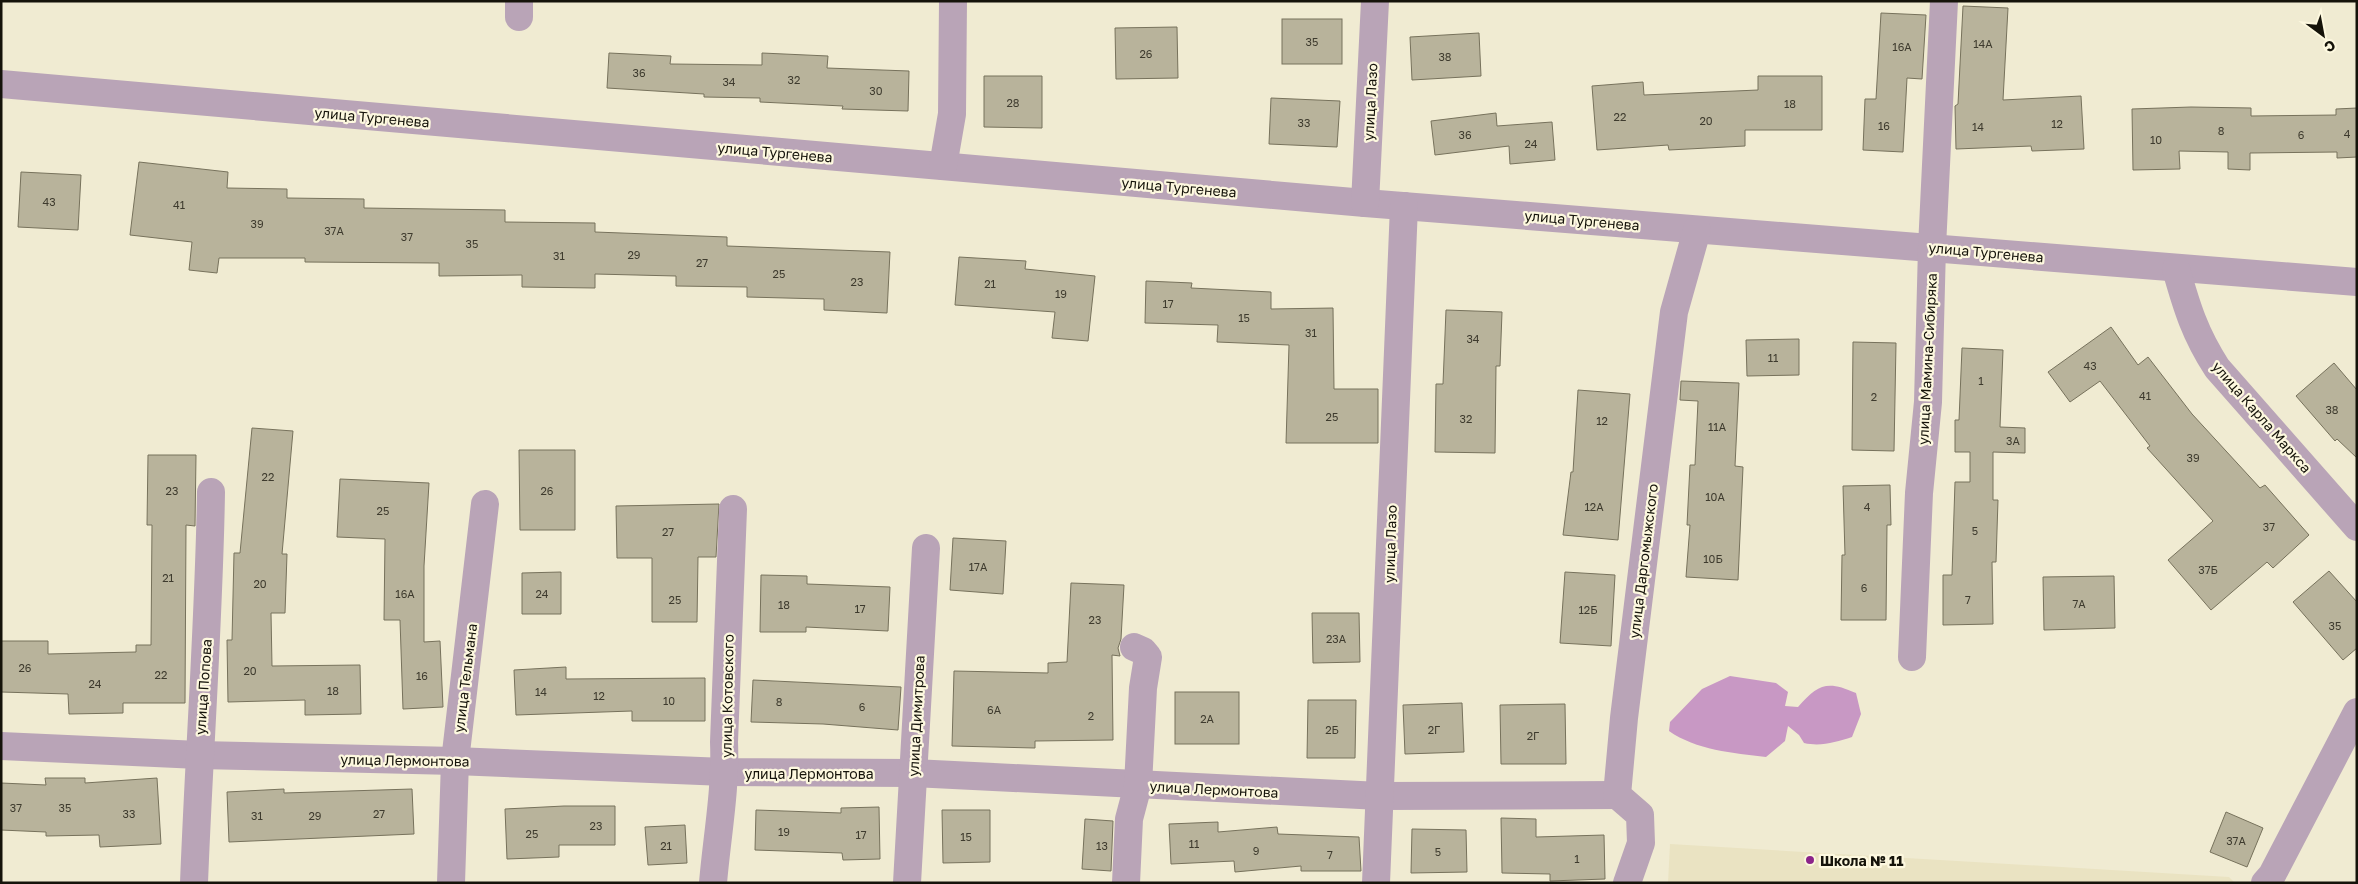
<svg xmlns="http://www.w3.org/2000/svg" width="2358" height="884" font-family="'Golos Text',sans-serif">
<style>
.built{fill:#eae3c2}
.water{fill:#c898c4}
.building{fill:#b8b39b;stroke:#77725c}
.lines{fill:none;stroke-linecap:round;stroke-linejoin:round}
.minor{stroke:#b9a4b7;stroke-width:28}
.poi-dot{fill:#8b248a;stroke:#fdf8df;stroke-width:2}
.labels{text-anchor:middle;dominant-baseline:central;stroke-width:4.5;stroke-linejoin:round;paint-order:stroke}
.number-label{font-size:11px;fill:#3e3b2e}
.street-label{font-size:14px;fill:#15130a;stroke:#fdf8df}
.poi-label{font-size:14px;font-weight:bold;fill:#15130a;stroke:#fdf8df;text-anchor:start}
</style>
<rect width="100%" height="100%" fill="#f0ebd2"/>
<polygon class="built" points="1670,844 2229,877 2235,883 1668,883"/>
<path class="water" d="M1730,676L1776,683L1788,692L1785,706L1798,707C1818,684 1827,680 1856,693L1861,714L1852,737C1836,742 1821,747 1804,743L1799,735L1788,726L1785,741L1766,757C1733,753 1696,750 1669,731L1670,722L1702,689Z"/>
<g class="building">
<polygon points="1963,6 2008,8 2003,100 2081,96 2084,149 2032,151 2031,146 1956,149 1955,106 1958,104"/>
<polygon points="1881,13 1926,15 1922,79 1907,78 1903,152 1863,150 1865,99 1876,99"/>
<rect x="1282" y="19" width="60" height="45"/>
<polygon points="1177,27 1178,78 1116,79 1115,28"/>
<polygon points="1479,33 1481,76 1412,80 1410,37"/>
<polygon points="609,53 671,56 670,64 762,65 762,53 828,56 827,68 909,71 908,111 842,109 843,106 760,102 760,98 704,97 704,94 607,88"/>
<polygon points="984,76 1042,76 1042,128 984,127"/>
<polygon points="1758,76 1822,76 1822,130 1745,130 1745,146 1669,150 1668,145 1597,150 1592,86 1643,82 1644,95 1758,90"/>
<polygon points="1271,98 1340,101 1337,147 1269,144"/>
<polygon points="2191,107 2251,108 2251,116 2336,115 2336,109 2357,108 2357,157 2337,158 2337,152 2250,153 2250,170 2228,169 2228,152 2179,151 2180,169 2133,170 2132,109"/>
<polygon points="1496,113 1497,126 1552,122 1555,160 1510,164 1509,146 1435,155 1431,121"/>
<polygon points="139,162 228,172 227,188 287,189 287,198 364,199 364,208 505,210 505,222 595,223 595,232 727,237 727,246 890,252 887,313 824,310 824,299 747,297 747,287 676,286 676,276 595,274 595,288 522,287 522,275 439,276 439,263 305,262 305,258 219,258 217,273 189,270 192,242 130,235"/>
<polygon points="21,172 81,175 78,230 18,227"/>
<polygon points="959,257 1026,261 1025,269 1095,276 1088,341 1052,338 1055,312 955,305"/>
<polygon points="1146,281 1192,283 1191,288 1271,292 1271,309 1333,308 1334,389 1378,389 1378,443 1286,443 1289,345 1217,342 1218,325 1145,323"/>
<polygon points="1446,310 1502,312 1500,366 1496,366 1495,453 1435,452 1436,384 1443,384"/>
<polygon points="2111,327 2138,365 2148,357 2192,414 2260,488 2265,485 2309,535 2273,568 2267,562 2211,610 2168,560 2213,521 2147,448 2150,446 2100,381 2070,402 2048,372"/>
<polygon points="1799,339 1799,375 1747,376 1746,340"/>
<polygon points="1853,342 1896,343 1894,451 1852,450"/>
<polygon points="1962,348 2003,350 2000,427 2025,428 2025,453 1993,452 1993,500 1998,500 1996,562 1992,562 1993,624 1943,625 1943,575 1952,575 1955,482 1970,482 1970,452 1955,452 1955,420 1959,420"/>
<polygon points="2334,363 2357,390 2357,458 2337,439 2335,441 2296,396"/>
<polygon points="1681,381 1739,383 1735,466 1743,467 1738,580 1686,577 1690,525 1687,525 1690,465 1695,465 1698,401 1680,400"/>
<polygon points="1578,390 1630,394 1618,540 1563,535 1571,472 1573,472"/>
<polygon points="252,428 293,431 282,554 287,554 285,613 271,613 272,666 360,665 361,714 305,715 305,700 228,702 227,640 232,640 234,553 240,553"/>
<polygon points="519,450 575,450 575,530 520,530"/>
<polygon points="148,455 196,455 195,526 186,525 185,703 123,703 123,713 69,714 68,694 1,692 1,641 48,641 48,654 136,652 136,645 151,645 152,525 147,525"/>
<polygon points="340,479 429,483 424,566 424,642 440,641 443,707 403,709 400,620 384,620 385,539 337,537"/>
<polygon points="1890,485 1891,525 1887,525 1886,620 1841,620 1842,555 1845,555 1843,486"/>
<polygon points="719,504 716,557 698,557 697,622 652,622 652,558 617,558 616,506"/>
<polygon points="953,538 1006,541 1003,594 950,590"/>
<polygon points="2329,571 2357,602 2357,648 2343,660 2293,602"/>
<polygon points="561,572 561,614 522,614 522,573"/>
<polygon points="1565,572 1615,575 1611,646 1560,643"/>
<polygon points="761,575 807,576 807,584 890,587 888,631 806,627 806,632 760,632"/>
<polygon points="2114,576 2115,628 2044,630 2043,577"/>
<polygon points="1071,583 1124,585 1121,639 1118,648 1120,656 1112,655 1113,740 1035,741 1035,748 952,746 954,671 1048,673 1048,663 1067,662"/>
<polygon points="1312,613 1359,613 1360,662 1313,663"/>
<polygon points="566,667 566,679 705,678 705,721 632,721 632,711 516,715 514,670"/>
<polygon points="753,680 901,687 898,730 823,724 751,722"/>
<rect x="1175" y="692" width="64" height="52"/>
<polygon points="1308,700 1356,700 1355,758 1307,758"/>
<polygon points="1462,703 1464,752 1405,754 1403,705"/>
<polygon points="1565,704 1566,764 1501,764 1500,705"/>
<polygon points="45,778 85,778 85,783 157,778 161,844 100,847 99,835 46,836 46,832 1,830 1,783 46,785"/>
<polygon points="284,789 284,793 412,789 414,834 229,842 227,792"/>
<polygon points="564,806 615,806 615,845 559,845 559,857 507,859 505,809"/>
<polygon points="879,807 880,859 843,860 842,853 755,850 756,810 841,813 841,808"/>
<polygon points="942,810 990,810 990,862 943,863"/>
<polygon points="2226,812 2263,828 2247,867 2210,852"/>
<polygon points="1501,818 1536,819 1536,837 1604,835 1605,879 1550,881 1550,874 1502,873"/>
<polygon points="1085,819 1113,821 1111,871 1082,869"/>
<polygon points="1218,822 1218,832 1277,827 1278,834 1359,837 1361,871 1301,871 1301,866 1235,872 1234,861 1171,864 1169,824"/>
<polygon points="685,825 687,863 648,865 645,827"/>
<polygon points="1412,829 1466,830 1467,872 1411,873"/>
</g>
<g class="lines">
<g class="minor">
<polyline points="519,1 519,17"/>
<polyline points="1,84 1365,203 2357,282"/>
<polyline points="943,166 952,114 953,1"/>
<polyline points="1365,203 1375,1"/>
<path d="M2176,269C2187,308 2195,334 2217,368L2357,527"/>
<polyline points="1912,657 1919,493 1928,402 1932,247 1944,1"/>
<polyline points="1,746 199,755 455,761 725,772 913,773 1380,796 1617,795"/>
<path d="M194,883C199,752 209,622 211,492"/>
<polyline points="451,883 455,761 485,504"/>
<path d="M713,883C717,836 726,789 724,742L733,509"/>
<polyline points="907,883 926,548"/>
<polyline points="1126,883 1129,819 1138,785 1143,688 1148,657 1143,651 1134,647"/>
<polyline points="1376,883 1404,206"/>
<polyline points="1627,883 1641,843 1640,815 1617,795 1624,718 1674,312 1697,230"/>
<polyline points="2265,883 2272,875 2357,712"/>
</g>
</g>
<circle class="poi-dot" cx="1810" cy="860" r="5"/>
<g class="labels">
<g class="number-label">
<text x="1312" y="41">35</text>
<text x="1983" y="43">14А</text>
<text x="1902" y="46">16А</text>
<text x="1146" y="53">26</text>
<text x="1445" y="56">38</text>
<text x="639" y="72">36</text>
<text x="794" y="79">32</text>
<text x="729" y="81">34</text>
<text x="876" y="90">30</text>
<text x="1013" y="102">28</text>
<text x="1790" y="103">18</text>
<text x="1620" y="116">22</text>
<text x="1706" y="120">20</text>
<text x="1304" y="122">33</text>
<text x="2057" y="123">12</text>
<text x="1884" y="125">16</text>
<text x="1978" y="126">14</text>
<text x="2221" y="130">8</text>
<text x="2347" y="133">4</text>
<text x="1465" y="134">36</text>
<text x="2301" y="134">6</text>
<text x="2156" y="139">10</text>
<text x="1531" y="143">24</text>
<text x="49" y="201">43</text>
<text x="179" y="204">41</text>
<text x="257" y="223">39</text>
<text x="334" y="230">37А</text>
<text x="407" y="236">37</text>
<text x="472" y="243">35</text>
<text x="634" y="254">29</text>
<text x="559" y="255">31</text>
<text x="702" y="262">27</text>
<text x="779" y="273">25</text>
<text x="857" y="281">23</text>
<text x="990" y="283">21</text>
<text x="1061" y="293">19</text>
<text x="1168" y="303">17</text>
<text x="1244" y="317">15</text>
<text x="1311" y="332">31</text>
<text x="1473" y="338">34</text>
<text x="1773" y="357">11</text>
<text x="2090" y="365">43</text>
<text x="1981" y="380">1</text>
<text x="2145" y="395">41</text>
<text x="1874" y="396">2</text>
<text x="2332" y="409">38</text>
<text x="1332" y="416">25</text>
<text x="1466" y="418">32</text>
<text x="1602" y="420">12</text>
<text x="1717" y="426">11А</text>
<text x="2013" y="440">3А</text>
<text x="2193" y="457">39</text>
<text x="268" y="476">22</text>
<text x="172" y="490">23</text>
<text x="547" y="490">26</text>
<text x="1715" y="496">10А</text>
<text x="1594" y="506">12А</text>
<text x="1867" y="506">4</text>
<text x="383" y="510">25</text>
<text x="2269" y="526">37</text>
<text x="1975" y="530">5</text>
<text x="668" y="531">27</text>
<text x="1713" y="558">10Б</text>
<text x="978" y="566">17А</text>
<text x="2208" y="569">37Б</text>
<text x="168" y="577">21</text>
<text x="260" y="583">20</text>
<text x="1864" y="587">6</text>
<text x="405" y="593">16А</text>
<text x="542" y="593">24</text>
<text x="675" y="599">25</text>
<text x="1968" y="599">7</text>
<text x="2079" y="603">7А</text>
<text x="784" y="604">18</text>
<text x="860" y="608">17</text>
<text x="1588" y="609">12Б</text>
<text x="1095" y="619">23</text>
<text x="2335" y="625">35</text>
<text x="1336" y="638">23А</text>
<text x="25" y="667">26</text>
<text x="250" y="670">20</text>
<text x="161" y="674">22</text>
<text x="422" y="675">16</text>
<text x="95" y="683">24</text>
<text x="333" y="690">18</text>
<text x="541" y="691">14</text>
<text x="599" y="695">12</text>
<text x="669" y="700">10</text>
<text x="779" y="701">8</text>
<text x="862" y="706">6</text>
<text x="994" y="709">6А</text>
<text x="1091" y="715">2</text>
<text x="1207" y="718">2А</text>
<text x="1332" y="729">2Б</text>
<text x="1434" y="729">2Г</text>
<text x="1533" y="735">2Г</text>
<text x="16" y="807">37</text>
<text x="65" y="807">35</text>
<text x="129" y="813">33</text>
<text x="379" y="813">27</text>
<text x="257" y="815">31</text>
<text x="315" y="815">29</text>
<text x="596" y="825">23</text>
<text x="784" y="831">19</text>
<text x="532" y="833">25</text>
<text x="861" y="834">17</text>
<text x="966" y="836">15</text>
<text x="2236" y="840">37А</text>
<text x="1194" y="843">11</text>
<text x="666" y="845">21</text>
<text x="1102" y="845">13</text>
<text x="1256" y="850">9</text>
<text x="1438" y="851">5</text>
<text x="1330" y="854">7</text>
<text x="1577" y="858">1</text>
</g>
<g class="street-label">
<text transform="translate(1370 102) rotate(-87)">улица Лазо</text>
<text transform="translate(372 117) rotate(5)">улица Тургенева</text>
<text transform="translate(775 152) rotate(5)">улица Тургенева</text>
<text transform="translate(1179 187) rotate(5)">улица Тургенева</text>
<text transform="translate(1582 220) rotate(5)">улица Тургенева</text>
<text transform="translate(1986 252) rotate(5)">улица Тургенева</text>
<text transform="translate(1927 359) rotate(-87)">улица Мамина-Сибиряка</text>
<text transform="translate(2262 417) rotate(49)">улица Карла Маркса</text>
<text transform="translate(1390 544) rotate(-88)">улица Лазо</text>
<text transform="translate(1643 561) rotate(-83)">улица Даргомыжского</text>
<text transform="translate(465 678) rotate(-83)">улица Тельмана</text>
<text transform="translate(203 687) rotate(-86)">улица Попова</text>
<text transform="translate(727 696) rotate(-89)">улица Котовского</text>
<text transform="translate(916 716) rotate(-87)">улица Димитрова</text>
<text transform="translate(405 760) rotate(1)">улица Лермонтова</text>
<text x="809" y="773">улица Лермонтова</text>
<text transform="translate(1214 789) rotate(3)">улица Лермонтова</text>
</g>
<g class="poi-label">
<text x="1820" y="860">Школа № 11</text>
</g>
</g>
<rect width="2358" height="884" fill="none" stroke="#15130a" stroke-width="5"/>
<g transform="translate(2323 35) rotate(148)" stroke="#fdf8df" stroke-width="4" paint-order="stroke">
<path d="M0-4L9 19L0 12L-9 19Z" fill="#15130a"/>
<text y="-8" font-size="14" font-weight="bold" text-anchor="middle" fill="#15130a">С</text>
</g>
</svg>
